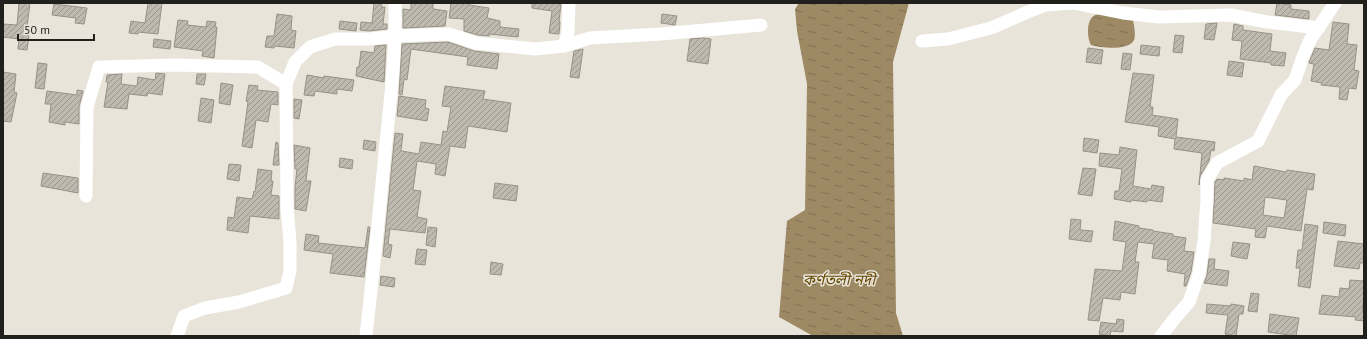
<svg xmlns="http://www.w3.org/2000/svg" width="1367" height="339" font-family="'PT Sans','Noto Sans Bengali',sans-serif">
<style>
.water{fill:url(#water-ripples)}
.building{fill:url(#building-hatch);stroke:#969288;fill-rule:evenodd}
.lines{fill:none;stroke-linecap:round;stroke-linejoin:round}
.minor{stroke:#fff;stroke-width:13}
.labels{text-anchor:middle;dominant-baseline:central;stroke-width:3;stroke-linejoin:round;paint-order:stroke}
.water-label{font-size:15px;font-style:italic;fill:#644800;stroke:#e9e4da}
</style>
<defs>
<pattern id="water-ripples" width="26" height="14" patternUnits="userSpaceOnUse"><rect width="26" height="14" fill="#9d8a64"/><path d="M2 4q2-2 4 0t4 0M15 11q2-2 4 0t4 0" fill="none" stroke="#807052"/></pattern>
<pattern id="building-hatch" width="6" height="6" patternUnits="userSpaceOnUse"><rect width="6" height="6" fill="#bfbab0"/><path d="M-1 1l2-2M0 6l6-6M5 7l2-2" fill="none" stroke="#9b978e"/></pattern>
</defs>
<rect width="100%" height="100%" fill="#e9e4da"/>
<g class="water">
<polygon points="799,3 909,3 893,62 896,313 903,336 813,336 779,317 787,221 805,210 807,84 797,31 795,9"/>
<path d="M1102,14L1133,20C1134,26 1136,34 1134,40C1129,51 1101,48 1091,45C1087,38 1086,19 1095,15C1097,14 1100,14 1102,14Z"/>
</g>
<g class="building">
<polygon points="19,3 30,3 26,35 29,36 27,50 18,49 19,39 3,37 3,24 17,25"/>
<polygon points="148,3 162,3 158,34 138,32 138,34 129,33 131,21 145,23"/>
<polygon points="374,3 382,3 381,7 385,7 383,24 387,24 387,29 369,31 360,30 361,22 372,23"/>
<polygon points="411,3 433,3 433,9 447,11 445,26 403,28 403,9 411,10"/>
<polygon points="451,3 470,3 469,5 489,8 487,18 500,21 500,27 519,29 518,37 489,34 489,36 478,35 464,31 464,19 449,18"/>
<polygon points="532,3 561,3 559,22 560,22 559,34 549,33 552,11 532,8"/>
<polygon points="1277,3 1291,5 1291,9 1309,11 1309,19 1275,15"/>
<polygon points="54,4 87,8 84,24 75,23 76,18 52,15"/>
<polygon points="277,14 292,16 291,30 296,31 294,48 275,46 274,48 265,47 267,36 274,36"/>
<polygon points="662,14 677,16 675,25 661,23"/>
<polygon points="178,20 188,21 187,25 206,27 207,21 216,22 215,27 217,27 214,58 202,56 203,51 174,47"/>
<polygon points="340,21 357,23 356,31 339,29"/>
<polygon points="1333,22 1349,24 1347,44 1357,45 1354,70 1359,71 1356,89 1349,88 1347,100 1339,99 1340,87 1321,85 1322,83 1311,81 1314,64 1309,63 1309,62 1315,48 1329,50"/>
<polygon points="1217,23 1214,40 1204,39 1206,24"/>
<polygon points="1234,24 1243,26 1243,30 1272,34 1270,51 1286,53 1284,66 1271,65 1271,63 1240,59 1242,41 1232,40"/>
<polygon points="1175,35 1184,36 1182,53 1173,52"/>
<polygon points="703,38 711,39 708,64 687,61 690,39"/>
<polygon points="154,39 171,41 170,49 153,47"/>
<polygon points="448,42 474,51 499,54 497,69 467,65 468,57 411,49 407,80 404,79 402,95 399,94 402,44"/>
<polygon points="386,45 384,82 356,76 357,67 359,67 361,51 374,53 375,46"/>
<polygon points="1141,45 1160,47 1159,56 1140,54"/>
<polygon points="1088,48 1103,50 1101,64 1086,62"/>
<polygon points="583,49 579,78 570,77 574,51"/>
<polygon points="1123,53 1132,54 1130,70 1121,69"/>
<polygon points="1229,61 1244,63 1242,77 1227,75"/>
<polygon points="38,63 47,64 44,89 35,88"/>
<polygon points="3,72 16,74 14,92 17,93 11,122 3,121"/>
<polygon points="156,73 165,74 162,95 148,93 147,96 129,94 127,109 104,107 108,82 106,82 107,75 122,74 121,84 137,86 138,77 155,80"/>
<polygon points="1133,73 1154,75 1150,107 1153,107 1152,115 1178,119 1176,137 1215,142 1214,151 1211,150 1209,161 1200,176 1199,185 1202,153 1174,149 1175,139 1158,136 1159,127 1125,122"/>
<polygon points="197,74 206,74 204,85 196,84"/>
<polygon points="307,75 324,78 324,76 354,80 352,91 337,89 337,94 315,91 314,96 304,95"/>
<polygon points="221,83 233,85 230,105 219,103"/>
<polygon points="249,85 258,86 257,90 278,92 278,105 271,104 268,122 256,120 252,148 242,146 248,102 246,101"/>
<polygon points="445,86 485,91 483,99 511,103 507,132 468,126 465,148 450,146 445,176 435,174 436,164 417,161 413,190 421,191 417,217 427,219 425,233 390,229 388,244 392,245 390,258 383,256 395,133 403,134 401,150 402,151 419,154 421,142 441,145 443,131 447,132 451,107 442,106"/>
<polygon points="77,90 83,91 79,107 79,124 65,122 65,125 49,122 51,104 45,104 47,91 77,95"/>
<polygon points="399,96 426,100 425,108 429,109 427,121 397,116"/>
<polygon points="201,98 214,100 211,123 198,121"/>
<polygon points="294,99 302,100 299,119 294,118"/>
<polygon points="1084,138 1099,140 1097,153 1083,151"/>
<polygon points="364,140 376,142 375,151 363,149"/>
<polygon points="276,142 278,143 279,165 273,165"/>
<polygon points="294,145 310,148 306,181 311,181 306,211 295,209 295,187 297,169 295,169"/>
<polygon points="1120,147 1137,150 1133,186 1151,189 1152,185 1164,187 1162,202 1147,200 1147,202 1131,200 1131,202 1114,199 1115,191 1119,191 1122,169 1099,166 1100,153 1119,155"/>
<polygon points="340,158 353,160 352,169 339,167"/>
<polygon points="229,164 241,165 239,181 227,179"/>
<path d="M1254,166L1286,172L1287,170L1315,174L1313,190L1307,189L1301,231L1267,226L1265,238L1255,237L1256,229L1213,223L1215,182L1217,179L1224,180V178L1244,181V178L1252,180ZM1265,197L1287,200L1284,218L1263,215Z"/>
<polygon points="1083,168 1096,169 1092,196 1078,194"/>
<polygon points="258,169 272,171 271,181 273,181 271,195 279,196 279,219 250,216 248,233 227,230 228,217 234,218 237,197 252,199 254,191 255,192"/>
<polygon points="43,173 78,178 78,193 41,186"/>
<polygon points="495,183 518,186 516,201 493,198"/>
<polygon points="1071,219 1081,220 1080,230 1093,231 1091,242 1069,239"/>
<polygon points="1115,221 1139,226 1139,228 1153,230 1153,231 1173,234 1173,236 1186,238 1184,251 1194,252 1191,272 1186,286 1184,286 1185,274 1167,271 1168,260 1152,258 1154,244 1138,242 1135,262 1139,262 1135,294 1121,292 1120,300 1103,298 1099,321 1088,320 1095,269 1122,271 1126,242 1113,240"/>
<polygon points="1324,222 1346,225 1345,236 1323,233"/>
<polygon points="1305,224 1318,226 1310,288 1298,286 1300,268 1296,268 1298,250 1302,250"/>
<polygon points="368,227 370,227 364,277 330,273 333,254 304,250 306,234 319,236 318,243 365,248"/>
<polygon points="428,227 437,228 435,247 426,245"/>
<polygon points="1338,241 1364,244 1364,263 1360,263 1359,269 1334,266"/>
<polygon points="1233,242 1250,244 1247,259 1231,256"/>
<polygon points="417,249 427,250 425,265 415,264"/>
<polygon points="1209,259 1215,259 1214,269 1229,271 1227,286 1204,283 1207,275"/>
<polygon points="491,262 503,264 501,275 490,274"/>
<polygon points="381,276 395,278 394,287 380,285"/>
<polygon points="1350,280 1364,281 1364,299 1362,311 1364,312 1364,321 1355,320 1356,317 1319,314 1322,295 1339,297 1340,288 1349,289"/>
<polygon points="1251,293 1259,294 1257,312 1248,311"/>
<polygon points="1207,304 1231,306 1231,304 1244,306 1243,314 1239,314 1236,336 1225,334 1228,315 1206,313"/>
<polygon points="1270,314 1299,318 1296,336 1268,332"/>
<polygon points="1117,319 1124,320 1123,332 1111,331 1110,336 1099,334 1101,322 1116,324"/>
</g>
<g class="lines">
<g class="minor">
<polyline points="922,41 948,39 991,28 1030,11 1046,5 1073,3 1123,13 1159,17 1231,15 1267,22 1319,28"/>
<polyline points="564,46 568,32 569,3"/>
<polyline points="86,196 87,107 99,67 174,65 258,67 286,84"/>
<polyline points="177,336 184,316 205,308 239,302 286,288 290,271 290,242 287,207 286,84 295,62 310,47 335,39 369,39 396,36 449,34 476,43 535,49 564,46 590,38 661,34 761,25"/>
<path d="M366,336C373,272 380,207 386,142C391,96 396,50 395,3"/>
<polyline points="1161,336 1175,318 1189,302 1199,274 1204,241 1207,200 1207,180 1217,163 1258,141 1281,95 1295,80 1302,59 1310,40 1335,3"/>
</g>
</g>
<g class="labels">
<g class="water-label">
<text x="839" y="279">কর্ণতলী নদী</text>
</g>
</g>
<rect width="1367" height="339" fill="none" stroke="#22201c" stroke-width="8"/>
<path d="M18 34v6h76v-6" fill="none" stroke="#22201c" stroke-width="2"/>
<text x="24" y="34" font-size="12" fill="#22201c" stroke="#e9e4da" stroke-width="3" paint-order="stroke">50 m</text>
</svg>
